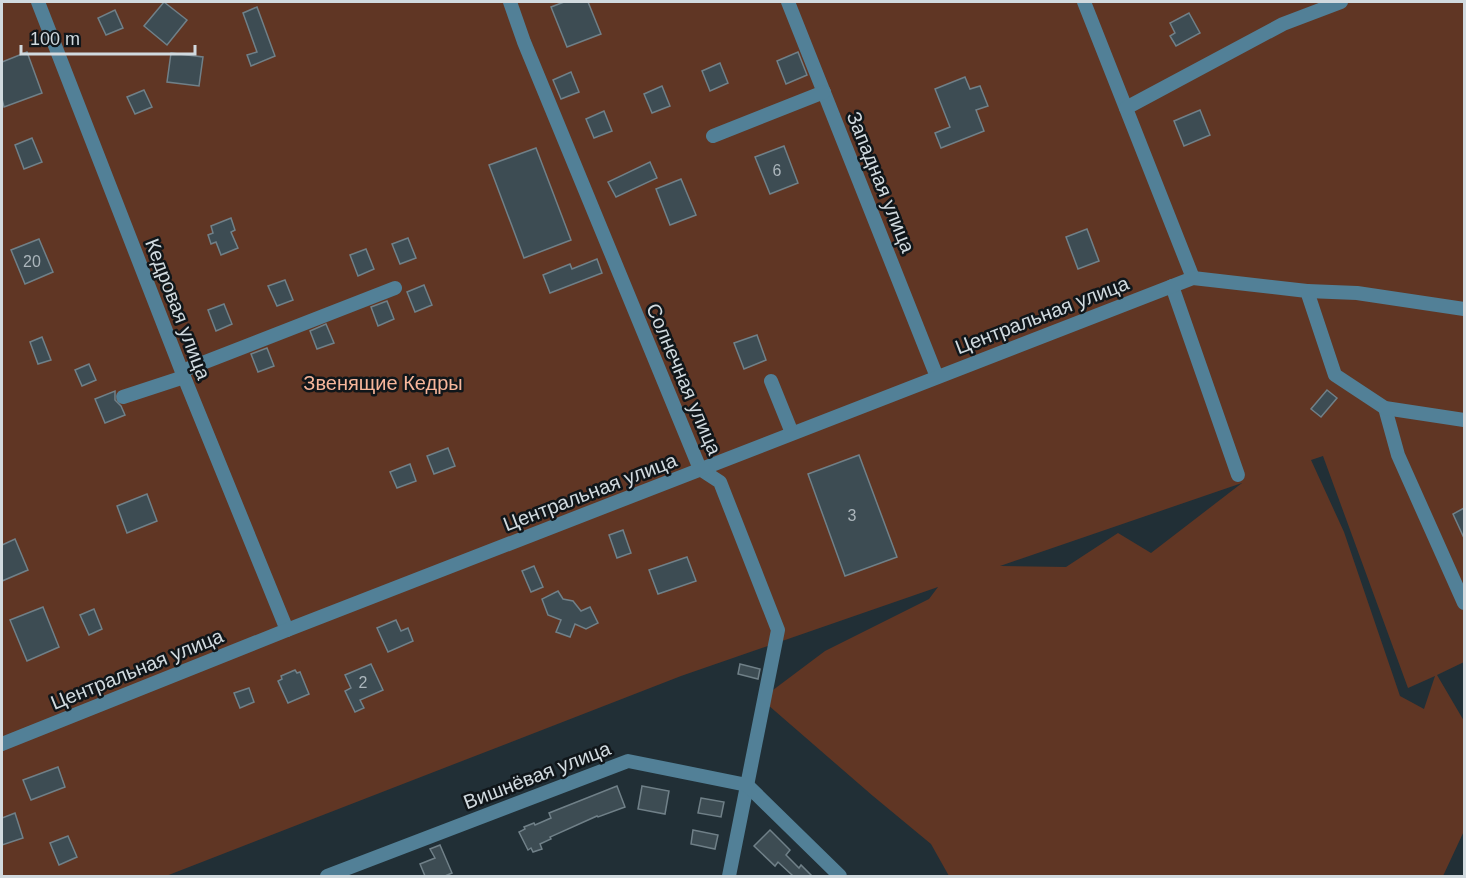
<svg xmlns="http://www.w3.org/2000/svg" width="1466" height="878" font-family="Helvetica,sans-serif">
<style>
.green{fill:#603624;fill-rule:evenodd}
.building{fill:#3d4c53;stroke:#708088;stroke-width:1.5}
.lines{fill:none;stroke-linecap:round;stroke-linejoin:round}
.minor{stroke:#528097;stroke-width:14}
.labels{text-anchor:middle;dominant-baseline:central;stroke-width:5;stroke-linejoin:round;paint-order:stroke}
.number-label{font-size:16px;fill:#acb6bc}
.street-label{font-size:20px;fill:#d1dadf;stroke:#10161a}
.park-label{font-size:20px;fill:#f7b69b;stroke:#10161a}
</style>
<rect width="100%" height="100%" fill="#212f36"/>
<path class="green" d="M2,2H1464V662L1437,675L1464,721V831L1443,876H949L931,844L873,796L761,699L825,651L929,599L938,587L681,676L166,876H2ZM1323,456L1408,688L1435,676L1424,709L1400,696L1344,532L1311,460ZM1242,483L1151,553L1118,533L1066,567L1000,566Z"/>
<g class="building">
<polygon points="164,2 187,20 167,45 144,26"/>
<polygon points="564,2 588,2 601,34 567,47 551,7"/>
<polygon points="257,7 275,56 251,66 247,55 257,52 243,13"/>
<polygon points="115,10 123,28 106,35 98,18"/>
<polygon points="1189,13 1200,33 1176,46 1170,36 1175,33 1170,23"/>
<polygon points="27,52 42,93 4,107 2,99 2,62"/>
<polygon points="798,52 807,75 786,84 777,61"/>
<polygon points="171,53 203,57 199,86 167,82"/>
<polygon points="720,63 728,83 710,91 702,71"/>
<polygon points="571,72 579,92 561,99 553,80"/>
<polygon points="965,77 970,89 980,86 988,106 976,110 984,131 941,148 935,133 950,127 935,89"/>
<polygon points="662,86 670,106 652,113 644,94"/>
<polygon points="144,90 152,107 135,114 127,97"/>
<polygon points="1200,110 1210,135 1184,146 1174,121"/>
<polygon points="604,111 612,131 594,138 586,119"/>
<polygon points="32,138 42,162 24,169 15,145"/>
<polygon points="784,146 798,183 770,194 755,157"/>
<polygon points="536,148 571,240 524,258 489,165"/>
<polygon points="650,162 657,178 616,197 608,182"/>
<polygon points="681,179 696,215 670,225 656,189"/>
<polygon points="231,218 235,230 231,232 238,248 221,255 216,242 211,244 208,235 213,233 211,226"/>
<polygon points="1087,229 1099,261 1078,269 1066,237"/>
<polygon points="408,238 416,258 400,264 392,244"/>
<polygon points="39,239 53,272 25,284 11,250"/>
<polygon points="366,249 374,269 358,276 350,255"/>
<polygon points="597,259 602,273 550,293 543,275 570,264 572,269"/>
<polygon points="285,280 293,300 277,306 268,286"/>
<polygon points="424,285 432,305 415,312 407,292"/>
<polygon points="387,301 394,319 378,326 371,307"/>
<polygon points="224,304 232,324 216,331 208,310"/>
<polygon points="326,324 334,343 317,349 310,331"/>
<polygon points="757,335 766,360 744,369 734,343"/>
<polygon points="42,337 51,360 38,364 30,342"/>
<polygon points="267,348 274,366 258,372 251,354"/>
<polygon points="89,364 96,380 82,386 75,370"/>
<polygon points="1327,390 1337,398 1321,417 1311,409"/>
<polygon points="115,391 115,400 121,406 125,415 105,423 95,399"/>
<polygon points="448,448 455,466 434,474 427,456"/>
<polygon points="859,455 897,557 845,576 808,474"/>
<polygon points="410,464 416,481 397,488 390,472"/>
<polygon points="147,494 157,521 127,533 117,506"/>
<polygon points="1464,508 1464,538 1453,514"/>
<polygon points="623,530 631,553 617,558 609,535"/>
<polygon points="15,539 28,570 2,581 2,545"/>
<polygon points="687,557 696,581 658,594 649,570"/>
<polygon points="534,566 543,587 531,592 522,571"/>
<polygon points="558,591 563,599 573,601 581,611 590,607 598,623 586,629 575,624 570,637 556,632 561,620 548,615 542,599"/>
<polygon points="43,607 59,647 27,661 10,620"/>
<polygon points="94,609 102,629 89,635 80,615"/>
<polygon points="396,620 401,631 408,628 413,641 388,652 377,628"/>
<polygon points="371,664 383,690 360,700 364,708 355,712 345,691 351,688 345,675"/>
<polygon points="740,664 760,669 758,679 738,674"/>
<polygon points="295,670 297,673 300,672 309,694 288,703 278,681 282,679 281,676"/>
<polygon points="249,688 254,702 240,708 234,693"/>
<polygon points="58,767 65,787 31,800 23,780"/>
<polygon points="617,786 625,807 598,817 597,816 550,837 551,839 540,844 542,849 533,852 531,848 528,850 519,832 525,829 524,827 534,823 535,825 551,818 549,813"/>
<polygon points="642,786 669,791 665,814 638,809"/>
<polygon points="701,798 724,802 721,817 698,813"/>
<polygon points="15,813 23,838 2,845 2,818"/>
<polygon points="693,830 718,835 715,849 691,844"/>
<polygon points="770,830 790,850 786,855 799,868 801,865 812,876 791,876 792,875 778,862 775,866 754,846"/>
<polygon points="68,836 77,857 59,865 50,843"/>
<polygon points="440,845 452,873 445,876 425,876 420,864 435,858 430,849"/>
</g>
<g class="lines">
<g class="minor">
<polyline points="38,2 184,377 287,630"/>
<polyline points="510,2 524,42 700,469 720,482 778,630 729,876"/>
<polyline points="788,2 937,377"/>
<polyline points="1084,2 1193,278"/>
<polyline points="1126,108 1283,24 1341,2"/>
<polyline points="713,136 824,92"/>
<polyline points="1172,286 1238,475"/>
<polyline points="1307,291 1357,293 1464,309"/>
<polyline points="182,371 395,288"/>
<polyline points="771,381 792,433"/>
<polyline points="123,397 184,377"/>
<polyline points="1385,408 1398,455 1464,603"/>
<polyline points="2,744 287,630 1193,278 1307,291 1335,375 1385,408 1464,420"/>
<polyline points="327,876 628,761 747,785 840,876"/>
</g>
</g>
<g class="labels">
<g class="number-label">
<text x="777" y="170">6</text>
<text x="32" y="261">20</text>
<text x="852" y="515">3</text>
<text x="363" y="682">2</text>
</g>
<g class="street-label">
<text transform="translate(881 182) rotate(68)">Западная улица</text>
<text transform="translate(178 309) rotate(69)">Кедровая улица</text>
<text transform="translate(1042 315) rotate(-21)">Центральная улица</text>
<text transform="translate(684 379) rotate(67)">Солнечная улица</text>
<text transform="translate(590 492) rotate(-21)">Центральная улица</text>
<text transform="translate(137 669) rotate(-22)">Центральная улица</text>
<text transform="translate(537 775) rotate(-21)">Вишнёвая улица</text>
</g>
<g class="park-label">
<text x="383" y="383">Звенящие Кедры</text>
</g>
</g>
<rect width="1466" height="878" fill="none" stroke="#d1dadf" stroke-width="6"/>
<path d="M21 45v9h174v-9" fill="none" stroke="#d1dadf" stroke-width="3"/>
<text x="30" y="45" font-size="18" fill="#d1dadf" stroke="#10161a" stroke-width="4.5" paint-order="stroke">100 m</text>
</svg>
